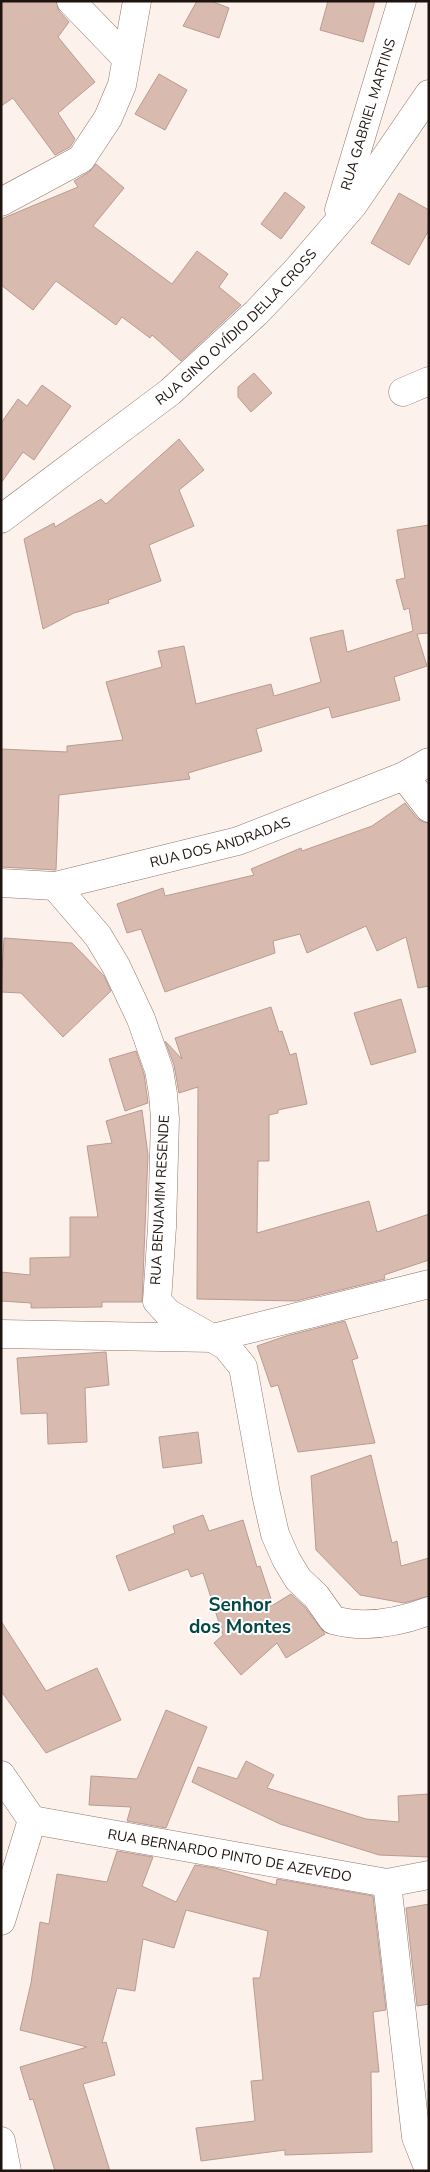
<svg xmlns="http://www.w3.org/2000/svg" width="430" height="2172" font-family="'Nunito Sans',sans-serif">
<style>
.building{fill:#d8baaf;stroke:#b99c91}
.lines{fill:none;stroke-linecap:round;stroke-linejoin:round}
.minor-casing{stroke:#91766b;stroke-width:29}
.tertiary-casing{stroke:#91766b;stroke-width:29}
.minor{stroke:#fff;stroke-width:28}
.tertiary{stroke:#fff;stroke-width:28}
.labels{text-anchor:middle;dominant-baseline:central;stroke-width:4;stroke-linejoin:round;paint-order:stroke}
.street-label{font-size:14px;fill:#1d130f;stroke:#fff}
.district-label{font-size:19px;font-weight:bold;fill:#054846;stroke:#fff}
</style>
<rect width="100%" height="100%" fill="#fdf1ec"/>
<g class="building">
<polygon points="1,1 56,1 59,11 69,22 58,37 95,82 58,113 75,139 70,147 55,155 13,98 1,106"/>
<polygon points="197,1 211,1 229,8 219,38 183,26"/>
<polygon points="328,1 375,1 363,42 320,30"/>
<polygon points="159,74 187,90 165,130 135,114"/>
<polygon points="96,164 124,188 93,226 172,284 197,251 228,274 219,287 241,305 181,361 152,335 150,338 122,317 116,325 56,281 33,310 1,285 1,219 78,187 74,181 89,172"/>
<polygon points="285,192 305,207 281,239 261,224"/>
<polygon points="399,193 429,210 429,230 409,265 371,243"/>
<polygon points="254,373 272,393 251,412 238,397 238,387"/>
<polygon points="42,385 71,406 34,460 23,452 1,483 1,423 18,399 27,406"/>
<polygon points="179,439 204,470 179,490 194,526 149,545 161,581 108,600 109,603 74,613 43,629 24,539 54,523 55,527 101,499 106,504"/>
<polygon points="429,525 429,633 417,634 427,666 394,677 400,700 332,718 329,707 256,729 262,751 188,773 190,779 59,795 56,870 1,867 1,749 67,752 67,746 123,740 106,682 162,667 158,651 184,646 196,704 271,684 274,696 321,682 310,638 343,630 347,652 413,631 409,608 404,610 396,580 405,578 397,530"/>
<polygon points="405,803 417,818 423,822 429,823 429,986 418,988 406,937 377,951 366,926 307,953 300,934 273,941 275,953 165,992 141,929 127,933 117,904 163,888 165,896 254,875 251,869 301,848 302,851 372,826"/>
<polygon points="4,938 72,943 104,976 111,991 63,1037 21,993 1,992"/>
<polygon points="401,999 416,1052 371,1065 354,1013"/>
<polygon points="271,1007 279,1032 282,1031 290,1055 296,1053 307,1104 278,1110 278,1113 269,1115 269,1161 258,1161 257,1233 369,1201 377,1232 429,1214 429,1260 384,1275 385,1279 296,1301 197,1299 198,1087 179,1093 174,1065 165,1041 182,1059 175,1038"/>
<polygon points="136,1051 144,1074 148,1103 125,1111 109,1059"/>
<polygon points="142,1110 148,1155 142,1302 102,1302 102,1307 31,1308 31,1303 1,1301 1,1272 30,1275 30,1258 70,1257 70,1217 98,1217 87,1146 112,1143 106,1121"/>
<polygon points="345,1321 358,1358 352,1360 375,1443 298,1452 278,1385 271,1387 257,1346 286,1336"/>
<polygon points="106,1352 109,1385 85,1388 87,1442 48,1444 47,1413 21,1414 17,1358"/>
<polygon points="198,1432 202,1463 163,1468 159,1437"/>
<polygon points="371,1455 392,1543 397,1541 401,1566 429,1558 429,1596 404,1603 360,1595 316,1550 311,1476"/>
<polygon points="203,1515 209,1531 243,1520 257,1567 260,1566 273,1605 291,1594 304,1606 325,1634 286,1658 277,1643 241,1675 214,1643 223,1635 203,1573 191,1577 188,1569 129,1591 116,1556 175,1533 173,1526"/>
<polygon points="1,1621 46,1691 97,1668 121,1720 46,1753 1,1691"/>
<polygon points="166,1710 207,1727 166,1828 127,1821 131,1807 89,1805 91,1776 137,1779"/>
<polygon points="246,1761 274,1775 267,1788 366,1819 399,1822 398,1796 429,1794 429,1857 379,1855 280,1824 192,1782 198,1767 237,1779"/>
<polygon points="117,1851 153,1857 142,1886 176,1902 195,1865 215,1868 276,1885 277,1879 373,1896 386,2010 373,2012 379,2072 371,2072 372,2152 285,2155 285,2150 201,2161 196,2128 255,2121 251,2081 263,2080 253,1978 260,1978 268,1931 186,1910 174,1948 143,1939 135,1991 117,1988 102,2043 106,2042 115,2075 83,2084 110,2171 55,2171 33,2099 30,2100 20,2067 87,2047 20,2030 31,1983 40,1922 49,1924 57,1874 107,1882"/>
<polygon points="429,1904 429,2004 417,2006 406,1908"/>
</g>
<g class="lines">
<g class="minor-casing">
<g id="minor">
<polyline points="71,1 126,58"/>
<polyline points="1,202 81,159 108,118 122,85 137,1"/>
<path id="s1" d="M339,210L402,1"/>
<polyline points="403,392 429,381"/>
<path id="s2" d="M1,519L170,392L256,313L296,271L353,205L429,94"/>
<polyline points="404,776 429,808"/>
<polyline points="1,1334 213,1338 429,1284"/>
<path id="s3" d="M32,1820L387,1883L429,1875"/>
<polyline points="387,1883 416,2137 429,2170"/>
</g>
</g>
<g class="tertiary-casing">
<g id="tertiary">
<path id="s4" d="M1,883L55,886L238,841L404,776L429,762"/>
<path d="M55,886L98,936L116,966L141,1019L159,1070L163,1094L165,1119L162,1227L157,1301L168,1313L226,1346L243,1367L266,1494L275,1534L286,1559L298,1579L316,1596L333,1620C365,1629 397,1623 429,1611"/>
<polyline points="1,1775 32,1820 1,1921"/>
<polyline points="1,2141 7,2171"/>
</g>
</g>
<use href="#minor" class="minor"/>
<use href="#tertiary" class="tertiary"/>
</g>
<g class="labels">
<g class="street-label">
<text stroke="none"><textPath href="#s1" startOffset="100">RUA GABRIEL MARTINS</textPath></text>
<text stroke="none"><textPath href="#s2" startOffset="304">RUA GINO OVÍDIO DELLA CROSS</textPath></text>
<text stroke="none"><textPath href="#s4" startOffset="225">RUA DOS ANDRADAS</textPath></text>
<text transform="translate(160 1200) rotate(-87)">RUA BENJAMIM RESENDE</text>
<text stroke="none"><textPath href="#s3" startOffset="201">RUA BERNARDO PINTO DE AZEVEDO</textPath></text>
</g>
<g class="district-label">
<text x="240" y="1605">Senhor<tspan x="240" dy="22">dos Montes</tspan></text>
</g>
</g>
<rect width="430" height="2172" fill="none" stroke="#1d130f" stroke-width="5"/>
</svg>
